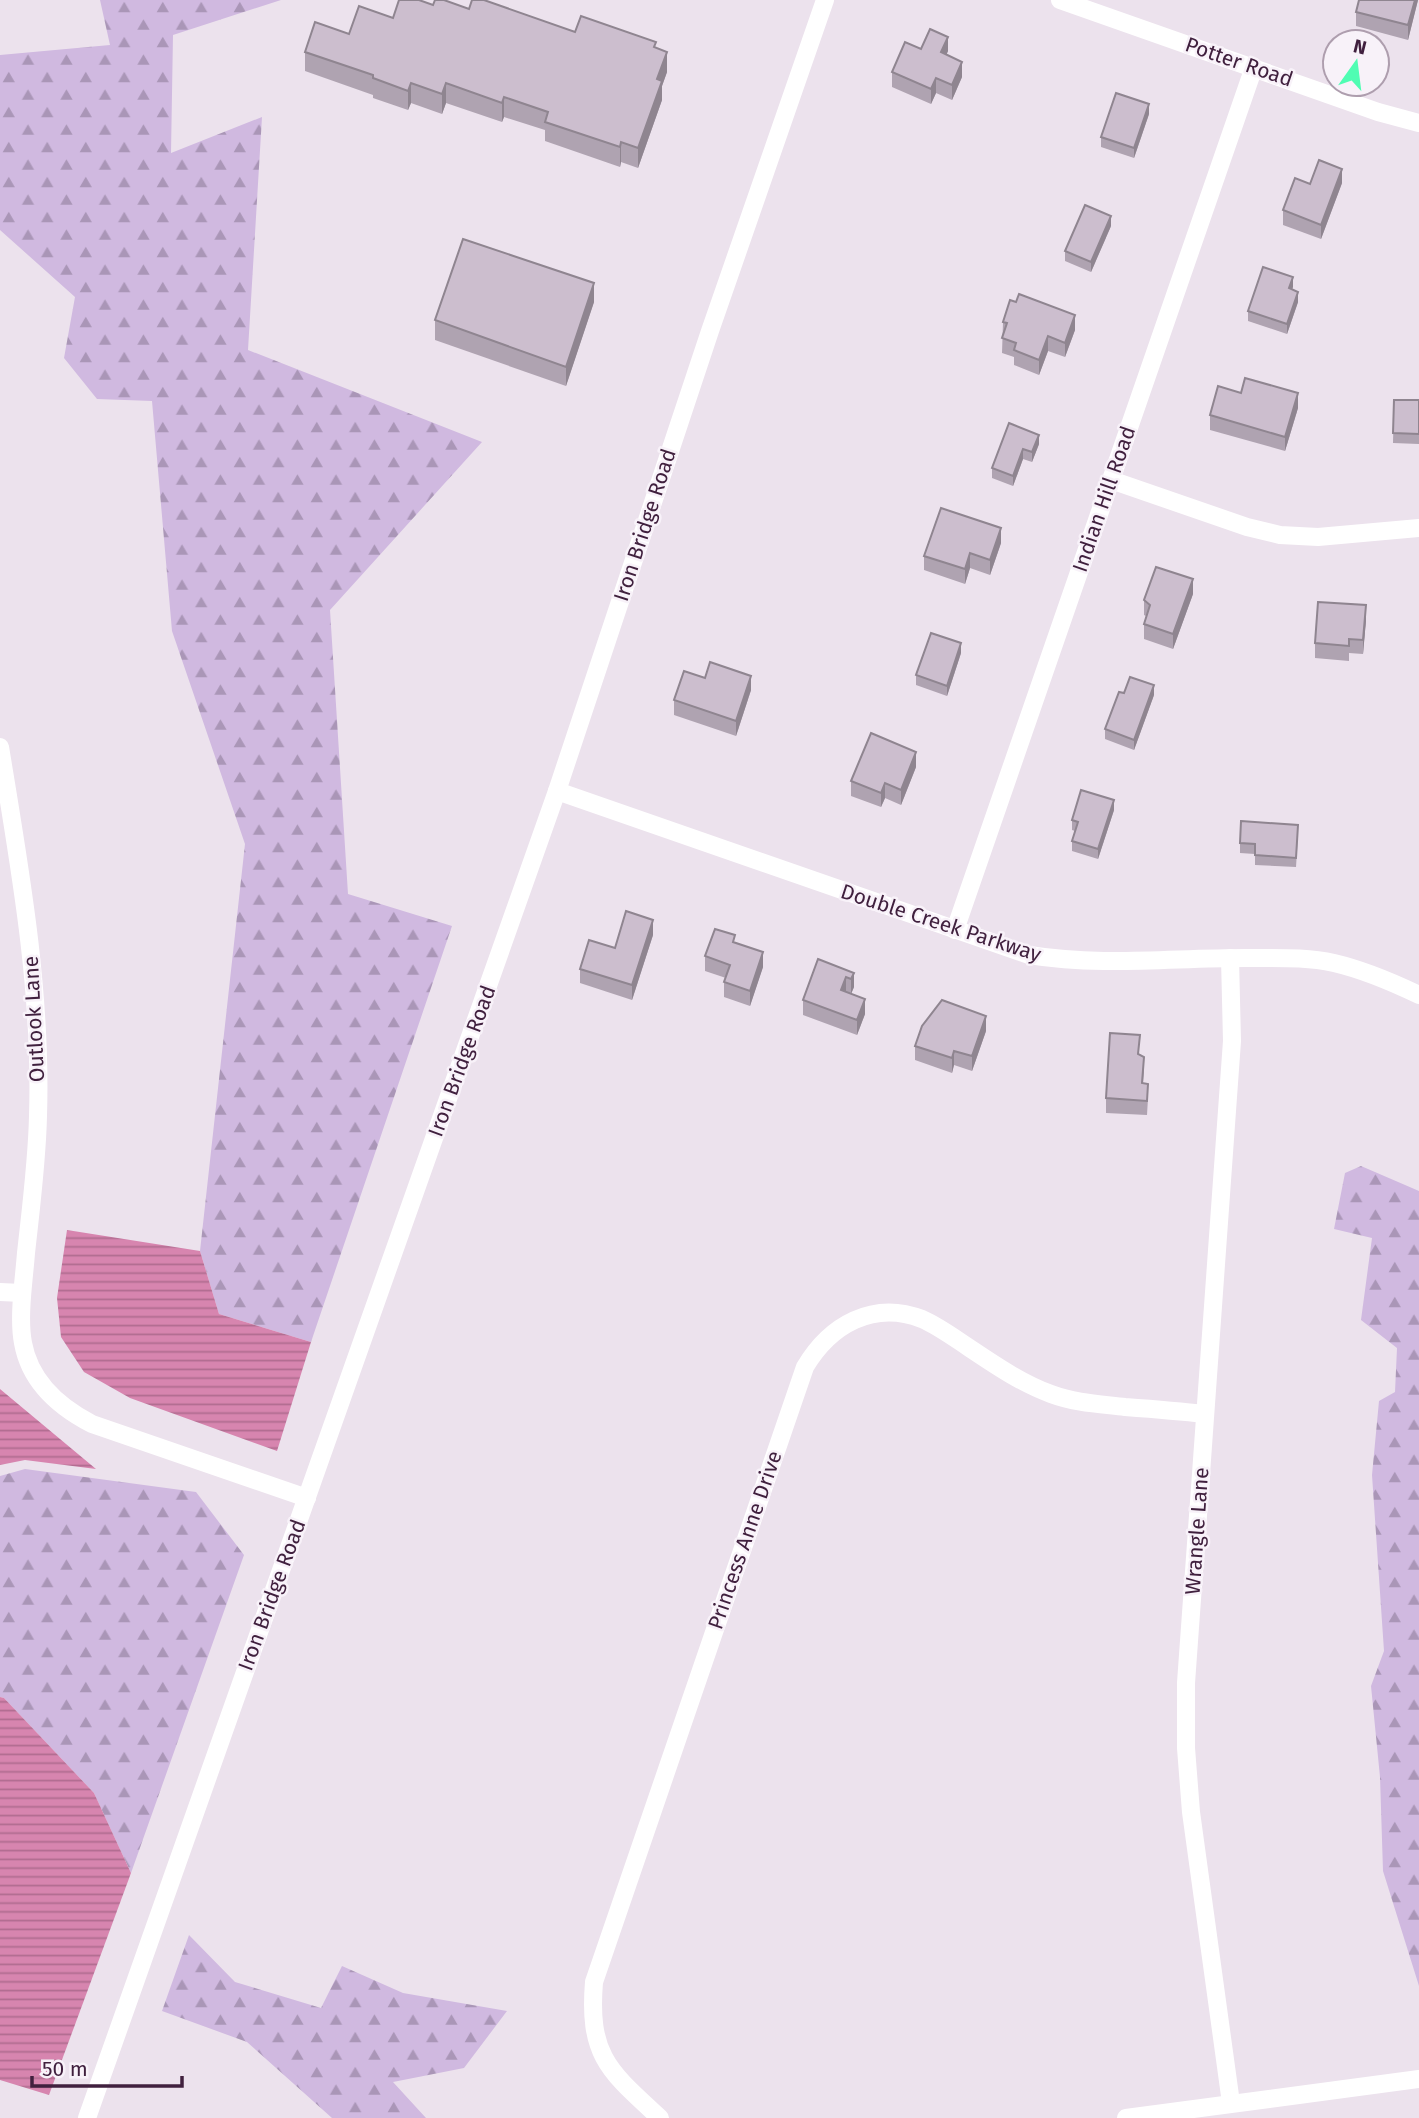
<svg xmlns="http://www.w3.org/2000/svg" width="1419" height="2118" font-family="'Fira Sans',sans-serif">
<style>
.forest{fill:url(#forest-firs)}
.water{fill:url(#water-rules)}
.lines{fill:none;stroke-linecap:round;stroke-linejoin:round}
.minor{stroke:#fff;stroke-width:18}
.wall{fill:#afa3b1}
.shaded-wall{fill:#8f8590}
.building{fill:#ccbece;stroke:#8f8590;stroke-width:2}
.labels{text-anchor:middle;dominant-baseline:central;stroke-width:5;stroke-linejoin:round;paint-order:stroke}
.street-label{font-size:21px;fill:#40203e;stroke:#f8f2f9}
</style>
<defs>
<pattern id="forest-firs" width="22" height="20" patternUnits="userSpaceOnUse" patternTransform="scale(1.75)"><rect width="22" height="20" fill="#d0b9e0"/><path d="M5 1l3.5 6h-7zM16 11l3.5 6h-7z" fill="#aa96b7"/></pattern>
<pattern id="water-rules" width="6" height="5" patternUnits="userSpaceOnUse" patternTransform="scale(1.75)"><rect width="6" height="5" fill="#d785af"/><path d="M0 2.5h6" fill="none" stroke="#b06c90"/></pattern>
</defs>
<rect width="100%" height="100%" fill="#ece2ed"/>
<g class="forest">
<polygon points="100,0 281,0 173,35 171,153 262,117 248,350 482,442 330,610 348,894 452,926 311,1342 219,1314 200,1251 245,844 172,631 152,401 97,399 64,358 75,297 0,230 0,55 110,45"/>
<polygon points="1361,1166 1419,1191 1419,1986 1383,1871 1380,1777 1371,1686 1384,1651 1372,1475 1379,1401 1395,1392 1397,1348 1361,1320 1372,1238 1334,1229 1345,1173"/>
<polygon points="25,1469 196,1492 244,1555 131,1873 94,1793 4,1698 0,1697 0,1476"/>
<polygon points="189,1935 235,1982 321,2008 342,1966 403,1993 507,2011 464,2068 393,2082 426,2118 332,2118 247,2042 162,2011"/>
</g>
<g class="water">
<polygon points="67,1230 200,1251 219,1314 311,1342 277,1451 130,1398 84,1372 61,1337 57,1298"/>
<polygon points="0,1389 96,1469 25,1460 0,1465"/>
<polygon points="0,1697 4,1698 94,1793 131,1873 49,2095 0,2080"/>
</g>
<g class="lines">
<g class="minor">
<polyline points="1060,0 1378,112 1419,123"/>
<polyline points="1111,480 1247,527 1280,535 1318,537 1419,528"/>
<path d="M0,747C20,869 42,991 38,1116C37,1162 31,1207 26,1253C24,1280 18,1317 23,1343C30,1382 59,1407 92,1424L307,1498"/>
<path d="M557,791L1029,955C1104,967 1179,957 1254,958C1281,958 1308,957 1334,963C1364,970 1392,982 1419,995"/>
<polyline points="955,930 1254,67"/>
<polyline points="1230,958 1232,1041 1186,1683 1186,1748 1191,1812 1231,2103"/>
<polyline points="0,1292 22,1293"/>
<polyline points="87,2118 557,791 710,331 825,0"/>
<path d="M660,2118C609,2071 588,2056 594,1982L805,1367C830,1325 873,1300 922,1319C938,1326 953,1337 968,1347C995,1365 1021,1383 1051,1394C1075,1403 1100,1404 1125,1407C1152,1409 1178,1411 1205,1414"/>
<polyline points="1126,2118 1419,2079"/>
</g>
</g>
<g class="wall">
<polygon points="1418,0 1408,40 1356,26 1356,12"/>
<polygon points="469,9 656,48 667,72 662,86 662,100 638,168 621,162 620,167 545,141 545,130 504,117 502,122 446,103 442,114 411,103 408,110 373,98 373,95 305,71 305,52 349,34 393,18"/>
<polygon points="921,49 948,51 946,55 962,77 952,100 936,93 931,104 892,87 892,72"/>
<polygon points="1149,114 1134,158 1101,147 1101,137"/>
<polygon points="1342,183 1321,239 1283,225 1283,210 1310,184"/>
<polygon points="1111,226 1091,272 1065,261 1065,251"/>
<polygon points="1293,287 1292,289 1298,302 1287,334 1248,321 1248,311"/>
<polygon points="594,302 566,386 435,340 435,320"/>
<polygon points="1003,322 1075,330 1065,357 1048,351 1039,375 1014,365 1014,357 1002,353"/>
<polygon points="1394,400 1419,400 1419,444 1393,443"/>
<polygon points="1298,408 1285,451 1210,430 1210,415"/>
<polygon points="1009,423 1039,444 1032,462 1023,459 1013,486 992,478 992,468"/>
<polygon points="1001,543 990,575 970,568 965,584 924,570 924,556"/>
<polygon points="1193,594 1173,649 1144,639 1144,624 1146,616 1144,615 1144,600"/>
<polygon points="1366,620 1363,654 1349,653 1349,661 1315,658 1315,643"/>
<polygon points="961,653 947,696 916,685 916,675"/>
<polygon points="751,690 736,736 674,715 674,700"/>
<polygon points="1154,695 1134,750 1105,739 1105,729"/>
<polygon points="916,767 901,805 885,798 881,807 851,796 851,781"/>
<polygon points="1114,810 1098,859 1072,851 1072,841 1075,831 1072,830 1072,820"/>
<polygon points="1298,835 1296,867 1255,865 1255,854 1240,853 1240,843"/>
<polygon points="653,935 632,1000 580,983 580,969 615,948"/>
<polygon points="735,943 763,967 750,1006 724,997 724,982 726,978 705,971 705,956"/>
<polygon points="854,973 854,987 851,994 865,1014 857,1035 803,1015 803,1000"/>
<polygon points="986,1031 972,1071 954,1065 952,1073 915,1060 915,1046"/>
<polygon points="1139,1055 1144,1072 1143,1083 1148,1098 1147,1115 1106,1113 1106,1098"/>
</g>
<g class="shaded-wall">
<polygon points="1415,0 1418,0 1408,40 1408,25"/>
<polygon points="948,37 948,51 941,67 941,52"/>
<polygon points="667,52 667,72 662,86 662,100 638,168 638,148 657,79"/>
<polygon points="962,62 962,77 952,100 952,85"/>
<polygon points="936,78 936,93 931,104 931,89"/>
<polygon points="411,83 411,103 408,110 408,91"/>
<polygon points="446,83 446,103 442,114 442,94"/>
<polygon points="504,97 504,117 502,122 502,103"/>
<polygon points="1149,104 1149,114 1134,158 1134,148"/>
<polygon points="621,142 621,162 620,167 620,147"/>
<polygon points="1342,169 1342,183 1321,239 1321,225"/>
<polygon points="1111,216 1111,226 1091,272 1091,262"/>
<polygon points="1293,277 1293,287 1289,298 1289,288"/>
<polygon points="594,283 594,302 566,386 566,367"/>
<polygon points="1298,292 1298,302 1287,334 1287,324"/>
<polygon points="1075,315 1075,330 1065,357 1065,343"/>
<polygon points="1048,336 1048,351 1039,375 1039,360"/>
<polygon points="1298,393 1298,408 1285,451 1285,437"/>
<polygon points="1039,435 1039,444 1032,462 1032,452"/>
<polygon points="1023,449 1023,459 1013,486 1013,476"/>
<polygon points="1001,528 1001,543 990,575 990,560"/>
<polygon points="970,553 970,568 965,584 965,569"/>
<polygon points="1193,579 1193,594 1173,649 1173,634"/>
<polygon points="1366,605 1366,620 1363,654 1363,640"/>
<polygon points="961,643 961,653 947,696 947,686"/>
<polygon points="751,676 751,690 736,736 736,721"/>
<polygon points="1154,685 1154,695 1134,750 1134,740"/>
<polygon points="916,752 916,767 901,805 901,790"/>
<polygon points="885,783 885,798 881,807 881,793"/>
<polygon points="1114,800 1114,810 1098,859 1098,849"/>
<polygon points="653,920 653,935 632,1000 632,985"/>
<polygon points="763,952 763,967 750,1006 750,991"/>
<polygon points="854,973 854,987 851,994 851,979"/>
<polygon points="846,977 846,992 841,990"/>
<polygon points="865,999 865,1014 857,1035 857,1020"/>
<polygon points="986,1016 986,1031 972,1071 972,1056"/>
<polygon points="954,1051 954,1065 952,1073 952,1058"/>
</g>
<g class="building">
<polygon points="399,0 419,0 433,5 435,0 444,0 469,9 472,0 484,0 575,32 581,16 656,42 654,47 667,52 657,79 662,81 638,148 621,142 620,147 545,122 548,112 504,97 502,103 446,83 442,94 411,83 408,91 373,78 373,75 305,52 315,22 349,34 359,6 393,18"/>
<polygon points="1359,0 1415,0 1408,25 1356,12"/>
<polygon points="930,29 948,37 941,52 962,62 952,85 936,78 931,89 892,72 905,42 921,49"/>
<polygon points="1116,93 1149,104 1134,148 1101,137"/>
<polygon points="1319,160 1342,169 1321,225 1283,210 1295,178 1310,184"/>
<polygon points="1085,205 1111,216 1091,262 1065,251"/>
<polygon points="463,239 594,283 566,367 435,320"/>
<polygon points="1263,267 1293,277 1289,288 1298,292 1287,324 1248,311"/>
<polygon points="1019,294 1075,315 1065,343 1048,336 1039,360 1014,350 1016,343 1002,338 1007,323 1003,322 1010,300 1016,302"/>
<polygon points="1245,378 1298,393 1285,437 1210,415 1218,386 1241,393"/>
<polygon points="1394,400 1419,400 1419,434 1393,433"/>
<polygon points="1009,423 1039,435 1032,452 1023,449 1013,476 992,468"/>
<polygon points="941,508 1001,528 990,560 970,553 965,569 924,556"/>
<polygon points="1156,567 1193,579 1173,634 1144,624 1150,605 1144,600"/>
<polygon points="1318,602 1366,605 1363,640 1349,639 1349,646 1315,643"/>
<polygon points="931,633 961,643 947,686 916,675"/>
<polygon points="710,662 751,676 736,721 674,700 684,671 705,678"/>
<polygon points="1130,677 1154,685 1134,740 1105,729 1119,692 1124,693"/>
<polygon points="871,733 916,752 901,790 885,783 881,793 851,781"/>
<polygon points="1081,790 1114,800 1098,849 1072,841 1078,822 1072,820"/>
<polygon points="1241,821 1298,825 1296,858 1255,855 1255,844 1240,843"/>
<polygon points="626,911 653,920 632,985 580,969 589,940 615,948"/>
<polygon points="715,929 735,935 733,942 763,952 750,991 724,982 730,965 705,956"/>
<polygon points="818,959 854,973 851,979 846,977 841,990 865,999 857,1020 803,1000"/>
<polygon points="942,1000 986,1016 972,1056 954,1051 952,1058 915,1046 922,1026"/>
<polygon points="1110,1033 1140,1035 1138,1054 1144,1057 1142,1083 1148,1084 1147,1101 1106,1098"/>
</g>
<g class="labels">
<g class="street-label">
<text transform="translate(1239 62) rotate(19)">Potter Road</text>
<text transform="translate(1104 499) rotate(-71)">Indian Hill Road</text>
<text transform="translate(645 525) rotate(-72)">Iron Bridge Road</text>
<text transform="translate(941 923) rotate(18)">Double Creek Parkway</text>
<text transform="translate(34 1019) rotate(-93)">Outlook Lane</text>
<text transform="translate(462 1061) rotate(-70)">Iron Bridge Road</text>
<text transform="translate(1197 1531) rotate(-86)">Wrangle Lane</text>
<text transform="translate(745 1540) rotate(-71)">Princess Anne Drive</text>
<text transform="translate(272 1595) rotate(-70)">Iron Bridge Road</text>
</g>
</g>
<g transform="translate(1356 63) rotate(14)"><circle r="33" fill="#f8f2f9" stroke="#ae9eae" stroke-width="2"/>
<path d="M0-5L12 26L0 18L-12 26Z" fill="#50fdb3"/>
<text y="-10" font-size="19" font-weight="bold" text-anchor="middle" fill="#40203e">N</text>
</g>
<path d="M32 2076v10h150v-10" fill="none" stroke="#40203e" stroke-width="3.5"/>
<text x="42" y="2076" font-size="21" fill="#40203e" stroke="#f8f2f9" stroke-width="5" paint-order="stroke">50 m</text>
</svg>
